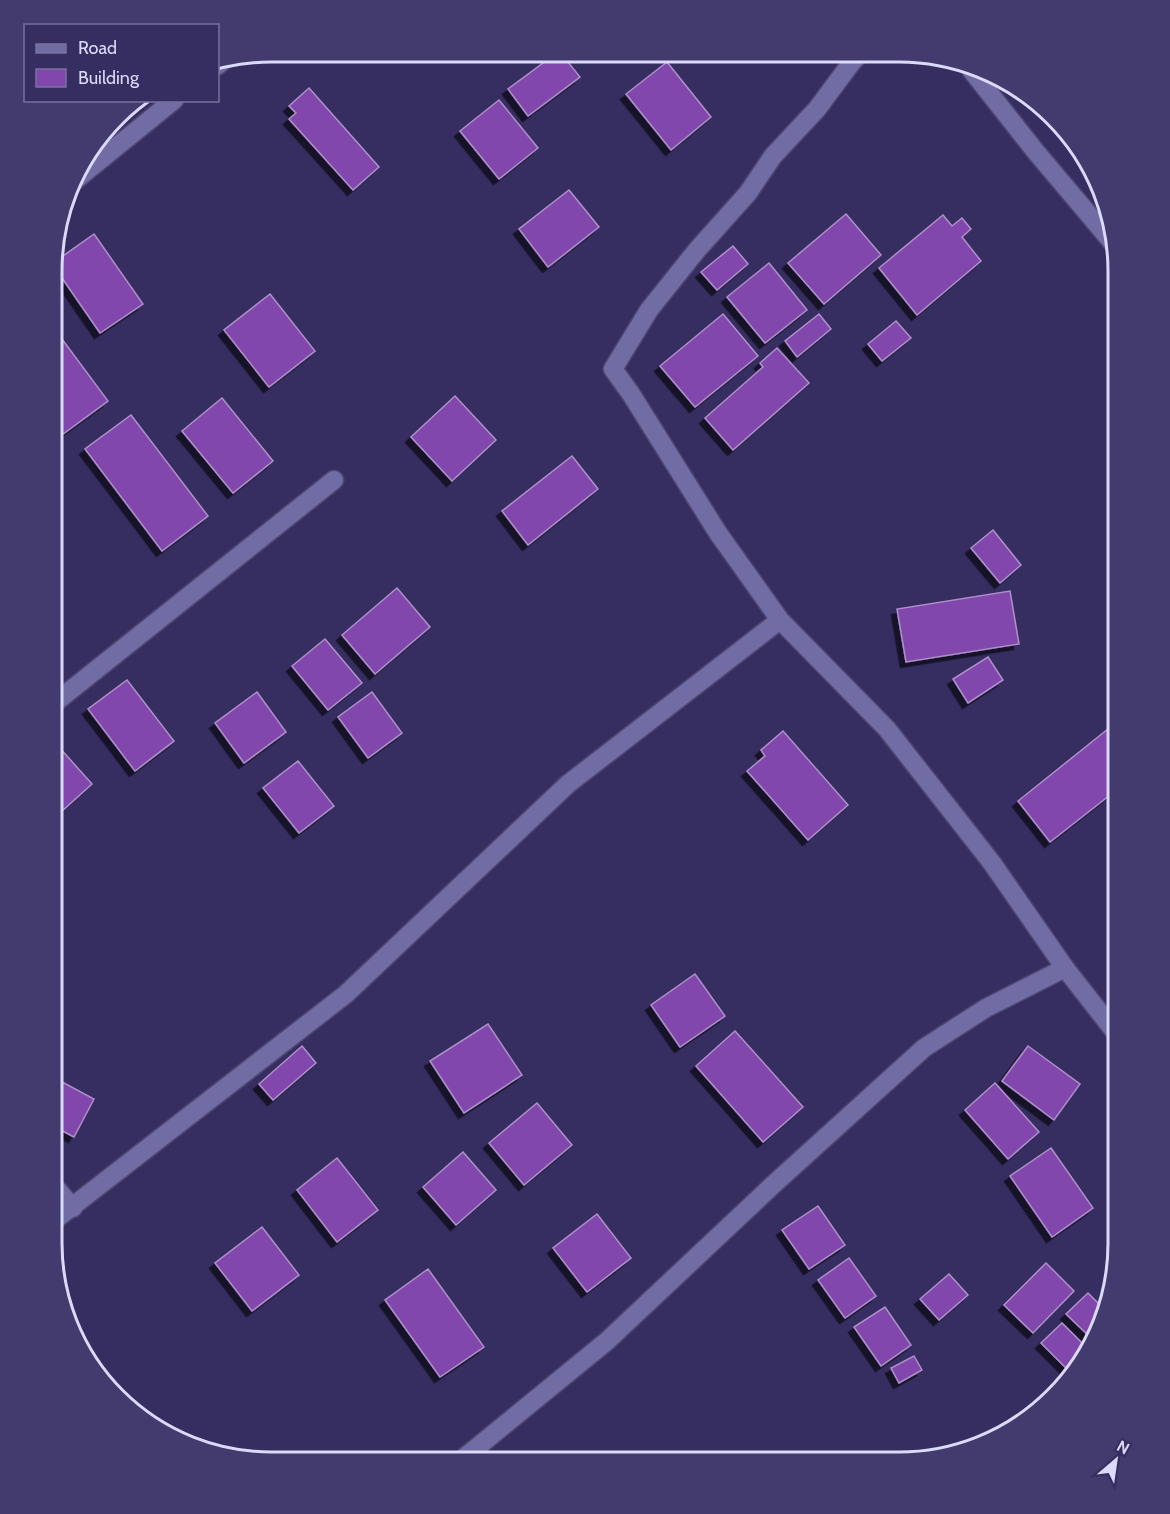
<svg xmlns="http://www.w3.org/2000/svg" width="1170" height="1514" font-family="Cabin,sans-serif">
<style>
.building{fill:#8147ac;stroke:#ae90c9;stroke-width:1.5;filter:url(#shadow)}
.lines{fill:none;stroke-linecap:round;stroke-linejoin:round}
.minor-casing{stroke:#4f4773;stroke-width:21}
.minor{stroke:#726ca5;stroke-width:18}
.rim{fill:none;stroke:#dcdafa;stroke-width:3}
</style>
<defs>
<filter id="shadow"><feDropShadow dx="-5.5" dy="5.5" stdDeviation="0" flood-color="#0009"/></filter>
</defs>
<rect width="100%" height="100%" fill="#362d61"/>
<g class="building">
<polygon points="558,52 560,52 580,77 528,116 508,89"/>
<polygon points="667,62 711,117 671,150 626,94"/>
<polygon points="309,88 379,167 353,190 289,119 296,113 289,106"/>
<polygon points="499,100 538,148 499,179 460,131"/>
<polygon points="569,190 599,227 548,267 519,229"/>
<polygon points="846,214 881,255 824,304 788,263"/>
<polygon points="943,215 952,226 962,218 971,229 962,237 981,261 917,315 879,268"/>
<polygon points="94,234 143,304 100,333 53,265 53,263"/>
<polygon points="733,246 748,264 717,290 701,272"/>
<polygon points="769,263 807,310 765,343 727,297"/>
<polygon points="270,294 315,351 269,387 224,330"/>
<polygon points="723,314 758,356 695,407 660,366"/>
<polygon points="819,314 831,329 797,357 785,341"/>
<polygon points="896,321 911,338 882,361 868,344"/>
<polygon points="59,335 108,401 59,437 53,429 53,340"/>
<polygon points="777,348 809,383 733,450 705,418 763,367 760,363"/>
<polygon points="455,396 496,440 452,481 411,437"/>
<polygon points="222,398 273,461 233,493 182,431"/>
<polygon points="131,415 208,516 162,551 85,449"/>
<polygon points="572,456 598,489 528,545 502,511"/>
<polygon points="993,530 1021,565 1000,583 971,548"/>
<polygon points="397,588 430,627 375,674 342,635"/>
<polygon points="1010,591 1019,644 906,662 897,609"/>
<polygon points="325,639 362,683 328,710 292,666"/>
<polygon points="988,657 1003,680 968,703 953,679"/>
<polygon points="127,680 174,741 135,771 88,709"/>
<polygon points="257,692 286,732 244,763 215,723"/>
<polygon points="372,692 402,733 368,758 338,717"/>
<polygon points="1113,725 1119,731 1119,788 1050,842 1018,801"/>
<polygon points="783,731 848,805 808,840 747,771 765,756 761,750"/>
<polygon points="58,746 92,784 52,820 52,751"/>
<polygon points="298,761 334,806 299,833 263,788"/>
<polygon points="695,974 725,1016 680,1047 651,1005"/>
<polygon points="488,1024 522,1075 464,1113 430,1061"/>
<polygon points="735,1031 803,1107 763,1142 696,1066"/>
<polygon points="302,1046 316,1063 273,1100 259,1084"/>
<polygon points="1028,1046 1080,1084 1054,1120 1002,1081"/>
<polygon points="51,1076 94,1099 74,1137 51,1125"/>
<polygon points="995,1083 1039,1132 1008,1159 965,1110"/>
<polygon points="537,1103 572,1145 524,1185 489,1143"/>
<polygon points="1051,1148 1093,1208 1052,1237 1010,1176"/>
<polygon points="463,1152 496,1190 456,1225 423,1187"/>
<polygon points="337,1158 378,1210 337,1242 297,1190"/>
<polygon points="818,1206 845,1245 809,1269 782,1230"/>
<polygon points="597,1214 631,1258 587,1292 553,1248"/>
<polygon points="262,1227 299,1275 252,1311 215,1263"/>
<polygon points="849,1258 876,1296 845,1318 818,1280"/>
<polygon points="1046,1263 1074,1291 1033,1333 1004,1305"/>
<polygon points="428,1269 484,1347 440,1377 385,1300"/>
<polygon points="949,1274 968,1295 939,1320 920,1299"/>
<polygon points="1088,1293 1102,1307 1091,1338 1066,1314"/>
<polygon points="885,1307 911,1345 881,1366 854,1327"/>
<polygon points="1062,1323 1088,1349 1082,1366 1072,1374 1041,1343"/>
<polygon points="914,1356 922,1370 899,1383 891,1368"/>
</g>
<g class="lines">
<g class="minor-casing">
<g id="minor">
<polyline points="861,53 852,62 817,109 773,156 748,193 697,250 649,310 613,369 631,394 718,533 780,620 887,729 992,863 1065,968 1119,1037"/>
<polyline points="218,65 226,58"/>
<polyline points="972,71 1036,152 1112,242"/>
<polyline points="73,182 174,100"/>
<polyline points="52,705 334,480"/>
<polyline points="51,1182 73,1208"/>
<polyline points="51,1223 346,994 568,784 780,620"/>
<polyline points="459,1462 607,1341 775,1183 924,1048 986,1008 1065,968"/>
</g>
</g>
<use href="#minor" class="minor"/>
</g>
<path d="M0 0H1170V1514H0ZM271 62H899A209 209 0 0 1 1108 271V1243A209 209 0 0 1 899 1452H271A209 209 0 0 1 62 1243V271A209 209 0 0 1 271 62Z" fill="#433b6d" fill-rule="evenodd"/>
<path class="rim" d="M271 62H899A209 209 0 0 1 1108 271V1243A209 209 0 0 1 899 1452H271A209 209 0 0 1 62 1243V271A209 209 0 0 1 271 62Z"/>
<rect x="24" y="24" width="195" height="78" fill="#362d61" stroke="#78729e" stroke-width="1.5"/>
<rect x="36" y="44" width="30" height="9" fill="#726ca5" stroke="#78729e" stroke-width="1.5"/>
<text x="78" y="54" font-size="18" fill="#dcdafa">Road</text>
<rect x="36" y="69" width="30" height="18" fill="#8147ac" stroke="#78729e" stroke-width="1.5"/>
<text x="78" y="84" font-size="18" fill="#dcdafa">Building</text>
<g transform="translate(1116 1460) rotate(29)" stroke="#362d61" stroke-width="4.5" paint-order="stroke">
<path d="M0-4.5L10 22L0 15L-10 22Z" fill="#dcdafa"/>
<text y="-9" font-size="16" font-weight="bold" text-anchor="middle" fill="#dcdafa">N</text>
</g>
</svg>
